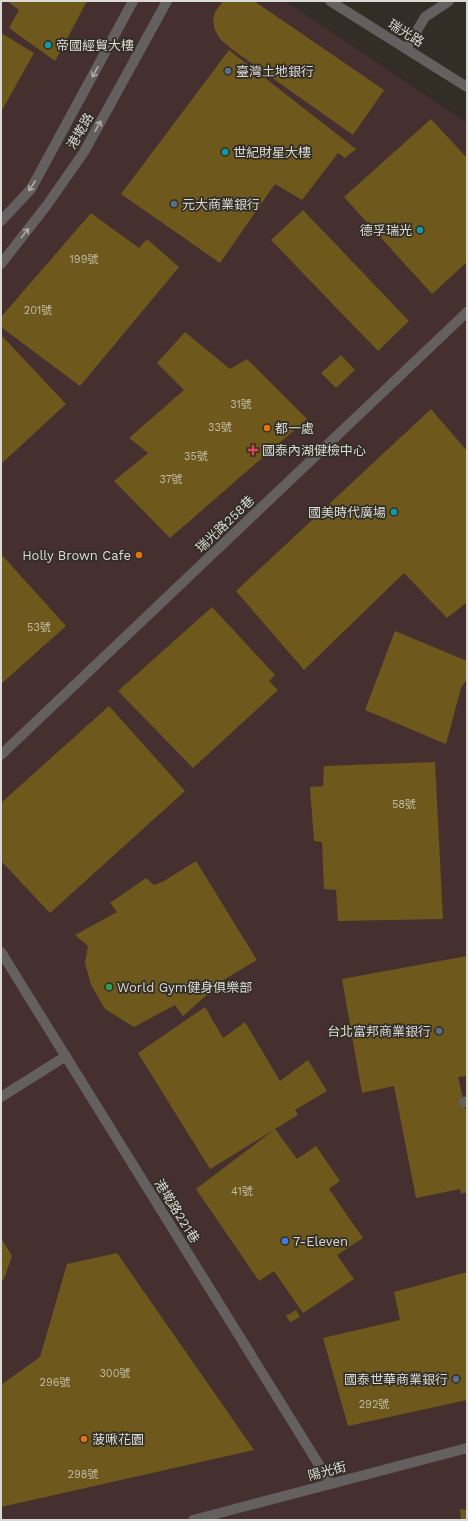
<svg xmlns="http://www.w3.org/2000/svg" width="468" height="1521" font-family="'Work Sans','Noto Sans TC',sans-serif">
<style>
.industrial{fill:#45302f}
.building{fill:#6e581b}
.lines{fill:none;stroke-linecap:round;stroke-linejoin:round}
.pedestrian{stroke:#656060;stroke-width:10}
.minor{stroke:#656060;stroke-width:10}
.tertiary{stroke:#656060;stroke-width:10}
.oneway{stroke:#aca9a6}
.culture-dot{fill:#0f9aa8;stroke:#322e26;stroke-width:1.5}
.service-dot{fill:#5c6f8a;stroke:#322e26;stroke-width:1.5}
.food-dot{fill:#e8710a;stroke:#322e26;stroke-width:1.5}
.health-dot{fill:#e0444e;stroke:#322e26;stroke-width:1.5}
.leisure-dot{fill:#2e9e5b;stroke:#322e26;stroke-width:1.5}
.shop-dot{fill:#3f7fe0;stroke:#322e26;stroke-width:1.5}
.labels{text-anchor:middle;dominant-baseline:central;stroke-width:3.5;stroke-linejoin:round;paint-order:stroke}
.number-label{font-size:11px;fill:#c0baa6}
.street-label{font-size:13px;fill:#dcdad5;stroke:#322e26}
.poi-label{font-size:13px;fill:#dcdad5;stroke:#322e26;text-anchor:start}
</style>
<rect width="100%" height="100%" fill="#322e26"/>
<polygon class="industrial" points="1,1 285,1 467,123 467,1520 1,1520"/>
<g class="building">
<polygon points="7,1 87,1 55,61 9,28 19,10"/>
<polygon points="223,1 254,1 384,90 353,135 233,50 220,39 215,30 213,20 215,12"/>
<polygon points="1,33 34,53 1,112"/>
<polygon points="229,50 356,149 345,158 338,153 302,200 275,184 220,263 121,194"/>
<polygon points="431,119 467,158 467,262 432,294 344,197"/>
<polygon points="303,210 409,321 378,351 271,240"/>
<polygon points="91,213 139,248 147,239 179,267 80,386 1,327 1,317"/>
<polygon points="185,332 230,369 247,359 307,419 170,538 114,481 148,453 129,438 184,390 157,363"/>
<polygon points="1,335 66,404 1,464"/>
<polygon points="341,355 355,370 336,388 321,373"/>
<polygon points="431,409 467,451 467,602 447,618 404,573 304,670 236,591"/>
<polygon points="1,554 66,626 1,684"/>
<polygon points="212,607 275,675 269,681 278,690 193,768 118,691"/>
<polygon points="395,631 467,661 467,679 461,688 446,744 365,710"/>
<polygon points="109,706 185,791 50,913 1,861 1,803"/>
<polygon points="435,762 443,919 338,921 336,890 324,889 322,842 314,841 310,787 323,786 324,766"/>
<polygon points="196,861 257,960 225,979 183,1016 175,1005 134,1027 105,1009 91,985 85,963 88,946 75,935 117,912 110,903 146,878 154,885 164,881"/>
<polygon points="467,956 467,1076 458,1077 467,1115 467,1192 461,1194 460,1189 416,1198 394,1086 362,1093 342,979"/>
<polygon points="205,1007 223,1038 245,1022 280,1081 308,1060 327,1091 295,1110 298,1115 210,1169 138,1053"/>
<polygon points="275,1129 297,1159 316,1146 340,1181 329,1189 363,1238 337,1255 354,1279 303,1313 274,1271 259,1281 196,1189"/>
<polygon points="1,1238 12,1256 4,1279 1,1281"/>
<polygon points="117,1253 254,1450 1,1507 1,1385 40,1357 67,1264"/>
<polygon points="467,1272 467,1400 348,1426 323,1338 400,1320 394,1292"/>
<polygon points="296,1310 300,1317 290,1322 286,1316"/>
<polygon points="460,1509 467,1510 467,1520 461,1520"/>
</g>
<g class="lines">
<polyline class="pedestrian" points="464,1102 467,1101"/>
<g class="minor">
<polyline points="406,49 425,17 449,1"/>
<polyline points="1,755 467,312"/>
<polyline points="1,952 331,1484"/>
<polyline points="1,1097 66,1056"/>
</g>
<g class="tertiary">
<polyline points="330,1 467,87"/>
<polyline points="1,221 31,189 133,1"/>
<polyline points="1,264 47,205 84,152 167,1"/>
<polyline points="193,1520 467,1448"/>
</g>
</g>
<defs><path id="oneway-shaft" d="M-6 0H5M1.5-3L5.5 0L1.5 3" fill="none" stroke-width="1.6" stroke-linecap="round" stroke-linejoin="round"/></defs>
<g class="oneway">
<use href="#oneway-shaft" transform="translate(95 72) rotate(119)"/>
<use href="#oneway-shaft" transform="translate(98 126) rotate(-61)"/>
<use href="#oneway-shaft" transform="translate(32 186) rotate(123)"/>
<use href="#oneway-shaft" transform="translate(25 233) rotate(-52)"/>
</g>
<g class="culture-dot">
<circle cx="48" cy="45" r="4"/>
<circle cx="225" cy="152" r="4"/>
<circle cx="420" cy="230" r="4"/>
<circle cx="394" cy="512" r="4"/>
</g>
<g class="service-dot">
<circle cx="228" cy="71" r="4"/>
<circle cx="174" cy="204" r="4"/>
<circle cx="439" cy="1031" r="4"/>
<circle cx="456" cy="1379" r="4"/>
</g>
<g class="food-dot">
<circle cx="267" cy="428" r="4"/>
<circle cx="139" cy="555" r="4"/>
<circle cx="84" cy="1439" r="4"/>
</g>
<path class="health-dot" d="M251 444h4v4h4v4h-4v4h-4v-4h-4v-4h4z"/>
<circle class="leisure-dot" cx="109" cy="987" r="4"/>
<circle class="shop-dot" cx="285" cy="1241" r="4"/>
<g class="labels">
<g class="number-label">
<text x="84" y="259">199號</text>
<text x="38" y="310">201號</text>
<text x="241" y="404">31號</text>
<text x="220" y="427">33號</text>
<text x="196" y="456">35號</text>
<text x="171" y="479">37號</text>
<text x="39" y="627">53號</text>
<text x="404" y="804">58號</text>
<text x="242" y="1191">41號</text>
<text x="115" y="1373">300號</text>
<text x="55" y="1382">296號</text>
<text x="374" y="1404">292號</text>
<text x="83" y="1474">298號</text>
</g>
<g class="street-label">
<text transform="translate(406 33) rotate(32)">瑞光路</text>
<text transform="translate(80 131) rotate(-60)">港墘路</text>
<text transform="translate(225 524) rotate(-44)">瑞光路258巷</text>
<text transform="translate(177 1211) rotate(58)">港墘路221巷</text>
<text transform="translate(327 1471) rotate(-15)">陽光街</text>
</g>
<g class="poi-label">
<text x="56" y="45">帝國經貿大樓</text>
<text x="236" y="71">臺灣土地銀行</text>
<text x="233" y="152">世紀財星大樓</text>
<text x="182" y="204">元大商業銀行</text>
<text x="412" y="230" text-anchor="end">德孚瑞光</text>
<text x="275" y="428">都一處</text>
<text x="262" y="450">國泰內湖健檢中心</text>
<text x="386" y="512" text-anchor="end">國美時代廣場</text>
<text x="131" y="555" text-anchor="end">Holly Brown Cafe</text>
<text x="117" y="987">World Gym健身俱樂部</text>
<text x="431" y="1031" text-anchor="end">台北富邦商業銀行</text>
<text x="293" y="1241">7-Eleven</text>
<text x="448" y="1379" text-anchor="end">國泰世華商業銀行</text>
<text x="92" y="1439">菠啾花園</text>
</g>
</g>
<rect width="468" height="1521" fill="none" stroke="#dcdad5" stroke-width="4"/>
</svg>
